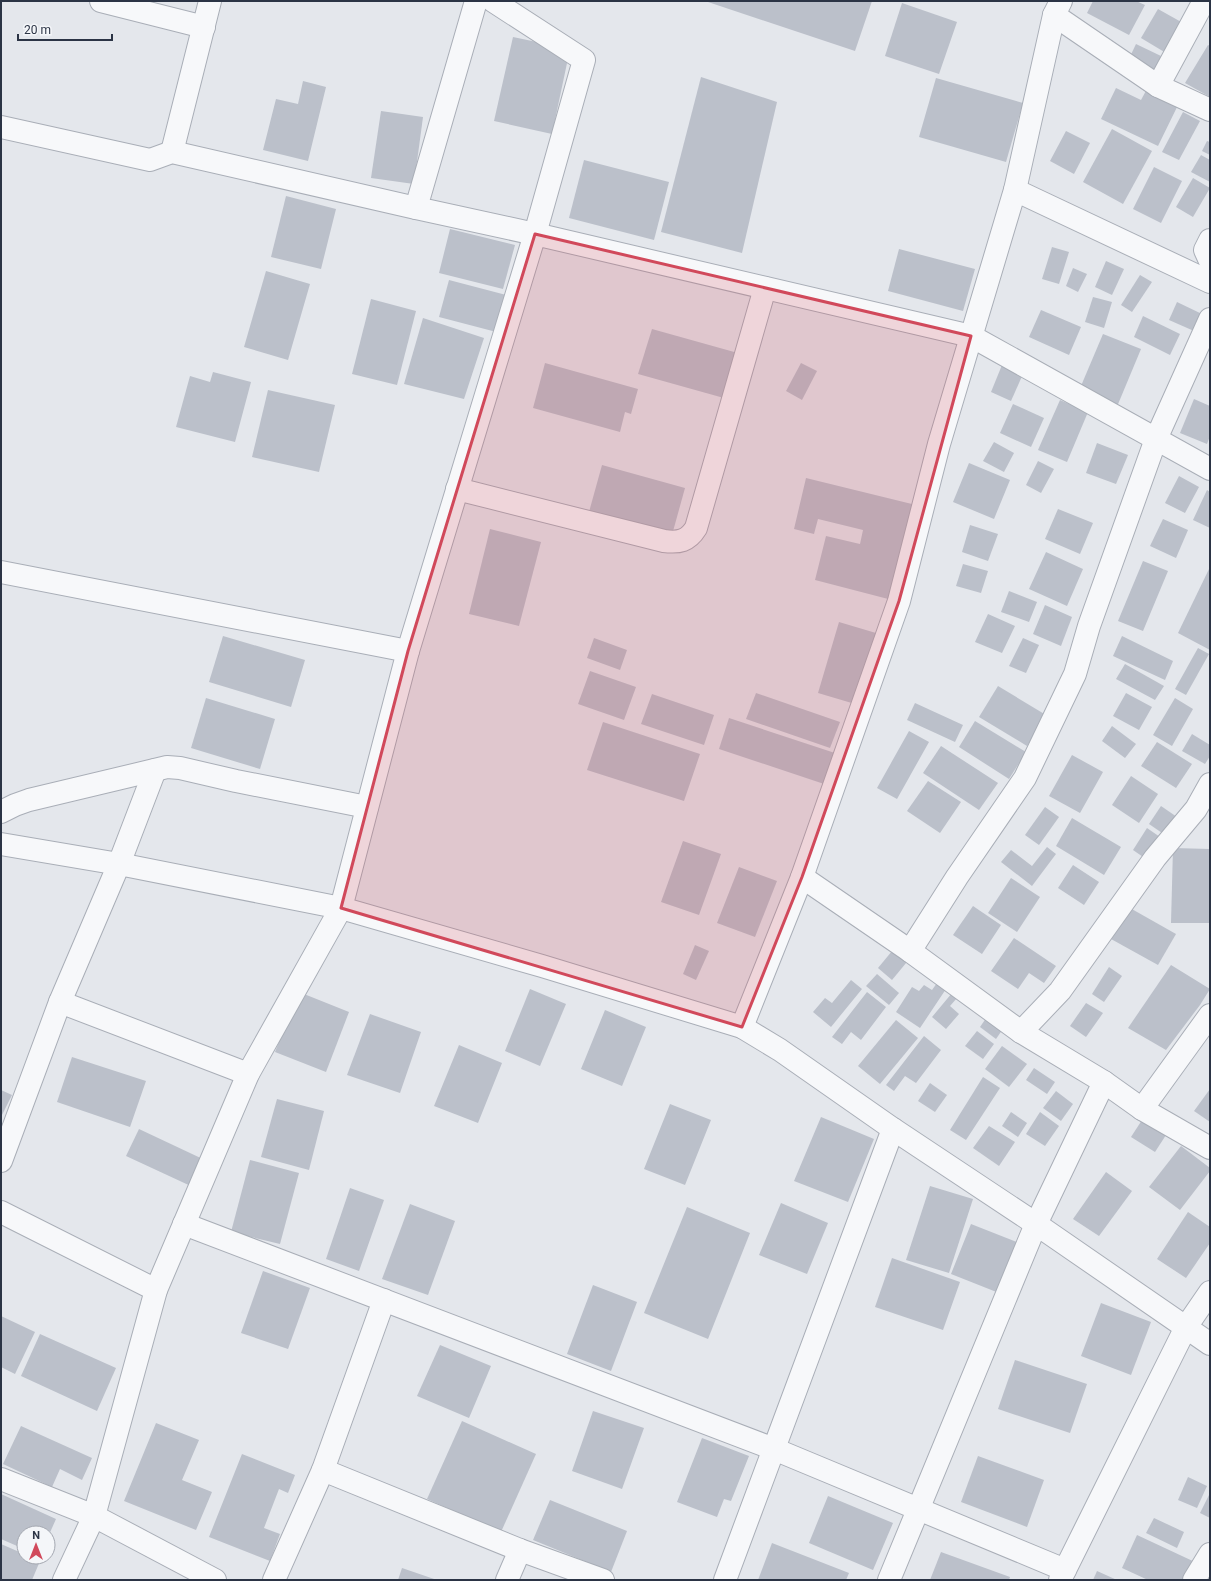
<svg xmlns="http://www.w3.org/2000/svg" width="1211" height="1581" font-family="Roboto,sans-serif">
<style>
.building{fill:#bbc0ca}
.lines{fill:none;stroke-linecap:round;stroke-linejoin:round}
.minor-casing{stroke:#a9aeb7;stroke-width:24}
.minor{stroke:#f7f8fa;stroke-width:22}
.marked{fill:#d1495b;fill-opacity:0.2;stroke:#d1495b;stroke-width:3;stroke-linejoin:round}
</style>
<rect width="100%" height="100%" fill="#e4e7ec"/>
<g class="building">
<polygon points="705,1 872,1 855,51"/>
<polygon points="1093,1 1136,1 1145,5 1129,35 1087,13"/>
<polygon points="902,3 957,22 939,74 885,56"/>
<polygon points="1158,9 1183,23 1166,53 1141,38"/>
<polygon points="513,37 570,49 552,134 494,121"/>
<polygon points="1136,44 1161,56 1152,75 1127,63"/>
<polygon points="1208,45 1210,46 1210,97 1185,83"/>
<polygon points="701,77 777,102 742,253 661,232"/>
<polygon points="936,78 1023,103 1006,162 919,137"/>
<polygon points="303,81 326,87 308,161 263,150 276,99 298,104"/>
<polygon points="1148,87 1179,103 1158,146 1101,119 1116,88 1141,100"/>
<polygon points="381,111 423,117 414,184 371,178"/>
<polygon points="1183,112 1200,121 1179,160 1162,152"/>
<polygon points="1112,129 1152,151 1123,204 1083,182"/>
<polygon points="1066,131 1090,143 1074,174 1050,161"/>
<polygon points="1207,141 1210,142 1210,155 1202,151"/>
<polygon points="1201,155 1210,160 1210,182 1191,172"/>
<polygon points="584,160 669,182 654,240 569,218"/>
<polygon points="1154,167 1182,181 1161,223 1133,209"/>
<polygon points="1193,178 1210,188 1193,217 1176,207"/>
<polygon points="286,196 336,209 321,269 271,257"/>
<polygon points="450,229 515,245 503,289 439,273"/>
<polygon points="1052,247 1069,252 1059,284 1042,279"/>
<polygon points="899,249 975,269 963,311 888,291"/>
<polygon points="1106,261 1124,269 1112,295 1095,287"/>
<polygon points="1073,268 1087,274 1078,292 1066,286"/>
<polygon points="266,271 310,284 288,360 244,347"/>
<polygon points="1140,275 1152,282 1132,312 1121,305"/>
<polygon points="449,280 514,297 504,334 439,317"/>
<polygon points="1093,297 1112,302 1104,328 1085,322"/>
<polygon points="371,299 416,311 397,385 352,374"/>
<polygon points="1177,302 1202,314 1194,331 1169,320"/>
<polygon points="1041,310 1081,327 1069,355 1029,337"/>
<polygon points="1143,316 1180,334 1170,355 1134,337"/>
<polygon points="423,318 484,338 464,399 404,384"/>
<polygon points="652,329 745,355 731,400 638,374"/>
<polygon points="1103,334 1141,349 1116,409 1078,393"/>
<polygon points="545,363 638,389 631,414 625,412 620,432 533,408"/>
<polygon points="801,363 817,371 802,400 786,391"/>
<polygon points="1002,365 1023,374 1011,401 991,392"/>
<polygon points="213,372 251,382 235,442 176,427 190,376 210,382"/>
<polygon points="268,390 335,405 319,472 252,457"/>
<polygon points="1194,399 1210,406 1210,436 1207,444 1180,433"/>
<polygon points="1060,400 1088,412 1067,462 1038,450"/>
<polygon points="1013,404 1044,418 1031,447 1000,433"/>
<polygon points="994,442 1014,453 1004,472 983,461"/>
<polygon points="1097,443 1128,455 1116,484 1086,473"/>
<polygon points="1038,461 1054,469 1041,493 1026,485"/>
<polygon points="969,463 1010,480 994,519 953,502"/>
<polygon points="602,465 685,488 672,535 589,512"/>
<polygon points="1179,476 1199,487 1185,513 1165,503"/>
<polygon points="806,478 916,505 892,600 815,580 826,536 860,544 863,530 818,519 814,534 794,529"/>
<polygon points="1207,490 1210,492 1210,528 1193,520"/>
<polygon points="1058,509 1093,523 1080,554 1045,539"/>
<polygon points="1163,519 1188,530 1176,558 1150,546"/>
<polygon points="970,525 998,534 988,561 962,552"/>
<polygon points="490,529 541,542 519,626 469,614"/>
<polygon points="1046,552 1083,569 1067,606 1029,589"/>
<polygon points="1143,561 1168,571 1143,631 1118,621"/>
<polygon points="963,564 988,571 981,593 956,586"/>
<polygon points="1210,567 1210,650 1178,633"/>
<polygon points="1009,591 1037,602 1029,622 1001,612"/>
<polygon points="1045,605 1072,617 1061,646 1033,634"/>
<polygon points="988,614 1015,626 1002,653 975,642"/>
<polygon points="839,622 876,633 855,704 818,693"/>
<polygon points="223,636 305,660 291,707 209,682"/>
<polygon points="1122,636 1173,661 1165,680 1113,656"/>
<polygon points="594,638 627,650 620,670 587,658"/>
<polygon points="1023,638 1039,645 1026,673 1009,666"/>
<polygon points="1198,648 1209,654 1186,695 1175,689"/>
<polygon points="1125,664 1164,686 1155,700 1116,679"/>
<polygon points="590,671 636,687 624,720 578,704"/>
<polygon points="998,686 1046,715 1027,746 979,717"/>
<polygon points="756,693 840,722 830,748 746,719"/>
<polygon points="1126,693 1152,707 1139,730 1113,716"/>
<polygon points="652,694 714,715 704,745 641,724"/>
<polygon points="206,698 275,719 260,769 191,748"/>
<polygon points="1175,698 1193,709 1172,746 1153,735"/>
<polygon points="915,703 963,725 955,742 907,720"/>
<polygon points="729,718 841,755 830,786 719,749"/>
<polygon points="975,721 1026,752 1009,779 959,747"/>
<polygon points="603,722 700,754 684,801 587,770"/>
<polygon points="1112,726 1136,744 1125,758 1102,741"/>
<polygon points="909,731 929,742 897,799 877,788"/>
<polygon points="1192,734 1210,745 1210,756 1205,764 1182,751"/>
<polygon points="1157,742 1192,764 1176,788 1141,766"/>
<polygon points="941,746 998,783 979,810 923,773"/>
<polygon points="1072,755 1103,772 1080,813 1049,796"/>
<polygon points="1131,776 1158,794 1139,823 1112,805"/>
<polygon points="928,781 961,802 940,833 907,811"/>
<polygon points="1161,806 1177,817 1165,835 1149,824"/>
<polygon points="1045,807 1059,817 1039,845 1025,835"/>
<polygon points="1072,818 1121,847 1104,875 1056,846"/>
<polygon points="1147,828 1160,837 1146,859 1133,850"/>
<polygon points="683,841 721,854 699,915 661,902"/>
<polygon points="1047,847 1056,854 1032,886 1001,862 1011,850 1032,866"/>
<polygon points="1173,848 1210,849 1210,923 1171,923"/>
<polygon points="1073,865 1099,882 1084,905 1058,888"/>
<polygon points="739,867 777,881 755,937 717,923"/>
<polygon points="1011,878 1040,897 1017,932 988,913"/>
<polygon points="973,906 1001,925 982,954 953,935"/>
<polygon points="1130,908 1176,934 1158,965 1111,939"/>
<polygon points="1014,938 1056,966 1044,983 1029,973 1018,989 991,971"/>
<polygon points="695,945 709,951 696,980 683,974"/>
<polygon points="897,945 911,957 892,980 878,968"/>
<polygon points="1171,965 1210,989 1200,1005 1166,1050 1128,1028"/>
<polygon points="1109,967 1122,976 1104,1002 1092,994"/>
<polygon points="877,974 899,993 889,1005 866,986"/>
<polygon points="851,980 862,989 831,1027 813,1012 825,998 832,1003"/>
<polygon points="937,983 946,989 920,1028 896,1012 912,987 919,991 924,985 932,990"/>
<polygon points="530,989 566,1004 540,1066 505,1051"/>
<polygon points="299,992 349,1012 326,1072 275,1052"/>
<polygon points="867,992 886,1007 861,1040 851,1032 842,1044 832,1037"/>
<polygon points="952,993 957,998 950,1006 959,1014 946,1029 932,1017"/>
<polygon points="1086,1003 1103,1013 1086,1037 1070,1026"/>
<polygon points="605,1010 646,1027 622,1086 581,1069"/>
<polygon points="370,1014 421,1032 400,1093 347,1075"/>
<polygon points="989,1014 1005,1026 996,1039 980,1027"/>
<polygon points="896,1020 918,1038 880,1084 858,1066"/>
<polygon points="977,1031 994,1044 983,1059 965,1046"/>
<polygon points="924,1036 941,1050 916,1083 905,1076 894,1091 886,1085"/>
<polygon points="459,1045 502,1063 478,1123 434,1106"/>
<polygon points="1002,1046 1027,1064 1009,1087 985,1069"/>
<polygon points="72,1057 146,1081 130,1127 57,1102"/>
<polygon points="1034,1068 1055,1082 1047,1094 1026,1080"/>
<polygon points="983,1077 1000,1088 966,1140 950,1130"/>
<polygon points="930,1083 947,1095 935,1112 918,1101"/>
<polygon points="1210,1089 1210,1122 1194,1111"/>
<polygon points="1,1090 12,1095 1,1117"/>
<polygon points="1056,1091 1073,1104 1061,1121 1043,1108"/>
<polygon points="277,1099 324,1111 309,1170 261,1157"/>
<polygon points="670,1104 711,1120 685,1185 644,1169"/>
<polygon points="1011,1112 1027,1123 1018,1137 1002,1126"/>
<polygon points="1040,1112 1059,1126 1045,1146 1026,1134"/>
<polygon points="821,1117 874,1139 848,1202 794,1181"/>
<polygon points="1142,1120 1166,1135 1155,1152 1131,1137"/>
<polygon points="989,1126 1015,1142 999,1166 973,1148"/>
<polygon points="139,1129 207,1161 195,1188 126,1156"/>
<polygon points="1181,1146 1210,1168 1210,1171 1180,1210 1149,1187"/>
<polygon points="250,1160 299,1173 280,1244 231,1232"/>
<polygon points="1106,1172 1132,1191 1099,1236 1073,1219"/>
<polygon points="930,1186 973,1199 949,1273 906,1260"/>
<polygon points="350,1188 384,1200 359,1271 326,1259"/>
<polygon points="781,1203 828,1223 807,1274 759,1255"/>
<polygon points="410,1204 455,1221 428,1295 382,1279"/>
<polygon points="687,1207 750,1233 708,1339 644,1313"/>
<polygon points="1188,1212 1210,1227 1210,1243 1186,1278 1157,1259"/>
<polygon points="971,1224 1024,1245 1004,1295 951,1274"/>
<polygon points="892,1258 960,1282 943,1330 875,1307"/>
<polygon points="263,1271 310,1288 288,1349 241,1333"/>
<polygon points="593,1285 637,1302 611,1371 567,1354"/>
<polygon points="1101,1303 1151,1322 1131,1375 1081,1356"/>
<polygon points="1,1316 35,1332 15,1374 1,1367"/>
<polygon points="40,1334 116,1368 97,1411 21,1376"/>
<polygon points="440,1345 491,1366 469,1418 417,1396"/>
<polygon points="1015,1360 1087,1384 1070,1433 998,1409"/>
<polygon points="593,1411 644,1428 622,1489 572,1471"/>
<polygon points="462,1421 536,1454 501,1532 427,1499"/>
<polygon points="156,1423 199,1440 182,1480 212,1492 196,1530 124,1501"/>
<polygon points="21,1426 92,1458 82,1480 60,1469 52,1487 3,1464"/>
<polygon points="702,1438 749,1456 731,1501 724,1499 717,1517 677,1502"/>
<polygon points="242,1454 295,1475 288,1493 279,1489 264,1528 280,1534 270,1561 209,1537"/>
<polygon points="978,1456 1044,1480 1027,1527 961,1502"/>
<polygon points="1188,1477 1207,1486 1197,1508 1178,1500"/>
<polygon points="1210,1493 1210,1518 1200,1513"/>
<polygon points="1,1494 56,1519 48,1537 48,1533 24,1533 24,1549 1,1539"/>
<polygon points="828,1496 893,1523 873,1570 809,1543"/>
<polygon points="550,1500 627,1531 611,1572 533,1540"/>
<polygon points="1154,1518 1184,1532 1177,1548 1146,1533"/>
<polygon points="1137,1535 1197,1563 1189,1580 1148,1580 1122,1568"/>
<polygon points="772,1543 849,1573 846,1580 758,1580"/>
<polygon points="1,1544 24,1554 24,1557 30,1557 40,1561 32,1580 1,1580"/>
<polygon points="941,1552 1010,1577 1009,1580 930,1580"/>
<polygon points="402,1568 437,1580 398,1580"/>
<polygon points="1097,1571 1117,1580 1093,1580"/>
</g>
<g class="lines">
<g class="minor-casing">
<g id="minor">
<polyline points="101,1 204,27"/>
<polyline points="476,1 416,208 535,234 584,60 493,1"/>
<polyline points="1054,15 1158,86 1210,110"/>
<polyline points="1158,86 1204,1"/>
<polyline points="1,127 150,160 172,152 416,208"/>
<polyline points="172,152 210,1"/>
<polyline points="1015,190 1210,282"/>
<polyline points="1210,240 1205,250 1210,261"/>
<path d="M457,489L664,541C679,543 688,541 696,528L765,288"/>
<polyline points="1,572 408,651"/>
<polyline points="1,812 15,805 29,800 167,767 180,768 236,781 367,807"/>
<polyline points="1,844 119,864 341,908 408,651 535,234 971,336 1210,469"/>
<polyline points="802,877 910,951 1021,1032 1104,1082 1142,1109 1210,1148"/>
<polyline points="910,951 957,877 1025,778 1075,674 1089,626 1156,439 1210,319"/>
<polyline points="60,1002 119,864 155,770"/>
<polyline points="742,1027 802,877 899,601 939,444 1015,190 1054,15 1061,1"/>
<polyline points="1021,1032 1060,991 1155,858 1196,809 1210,784"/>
<polyline points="1142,1109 1210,1015"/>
<polyline points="1,1161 60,1002 248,1074"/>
<polyline points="1,1212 156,1290"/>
<polyline points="184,1224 774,1449 1065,1570"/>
<polyline points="323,1470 520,1550 603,1580"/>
<polyline points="1,1479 94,1516 156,1290 248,1074 341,908 542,966 742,1027 780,1050 893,1129 1036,1224 1210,1344"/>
<polyline points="64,1580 94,1516 215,1580"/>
<polyline points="274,1580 323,1470 384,1300"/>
<polyline points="507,1580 520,1550"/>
<polyline points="725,1580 893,1129"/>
<polyline points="889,1580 1036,1224 1104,1082"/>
<polyline points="1060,1580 1186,1327 1210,1292"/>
<polyline points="1194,1580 1210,1554"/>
</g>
</g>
<use href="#minor" class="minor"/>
</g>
<path class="marked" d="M535,234L971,336L899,601L802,877L742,1027L341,908L408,651Z"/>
<rect width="1211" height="1581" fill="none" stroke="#2b3445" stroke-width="4"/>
<g transform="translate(36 1545)"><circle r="19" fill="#f4f6f9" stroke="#a4a8b1"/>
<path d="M0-3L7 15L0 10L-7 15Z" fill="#d1495b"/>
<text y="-6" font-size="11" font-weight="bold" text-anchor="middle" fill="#2b3445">N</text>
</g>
<path d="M18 34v6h94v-6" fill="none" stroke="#2b3445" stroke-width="2"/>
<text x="24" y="34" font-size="12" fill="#2b3445" stroke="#f4f6f9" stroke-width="3" paint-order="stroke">20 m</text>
</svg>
